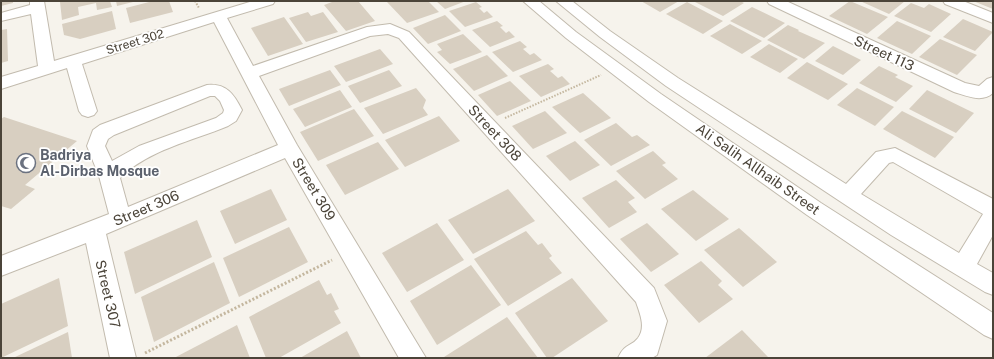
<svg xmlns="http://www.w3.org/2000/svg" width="994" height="359" font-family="'Public Sans',sans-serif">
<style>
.building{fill:#d8cfc1}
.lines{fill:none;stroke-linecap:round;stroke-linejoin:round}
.minor-casing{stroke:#c2bbae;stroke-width:2}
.path-far1{stroke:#c4b79f;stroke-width:2;stroke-dasharray:1.5 1.5;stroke-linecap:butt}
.path{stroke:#c4b79f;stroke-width:3;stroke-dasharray:2 2;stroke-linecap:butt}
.minor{fill:#fff;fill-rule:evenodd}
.labels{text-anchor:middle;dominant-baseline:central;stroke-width:3.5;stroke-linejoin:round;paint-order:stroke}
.far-street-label{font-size:12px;fill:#4b4439;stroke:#fff}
.street-label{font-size:14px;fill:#4b4439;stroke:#fff}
.worship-label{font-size:14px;font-weight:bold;fill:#5b616d;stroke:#fff;text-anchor:start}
</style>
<rect width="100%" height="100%" fill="#f6f3ec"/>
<g class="building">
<polygon points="1,1 13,1 13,3 1,6"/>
<polygon points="66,1 110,1 112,7 97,10 96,3 78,7 79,15 62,20 60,2"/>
<polygon points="116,1 132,1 133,2 117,6"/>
<polygon points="153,1 169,1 173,12 130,23 126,8"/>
<polygon points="331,1 358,1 375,21 346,31 324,5 332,2"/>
<polygon points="390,1 428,1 439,12 407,23 387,2"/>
<polygon points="436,1 466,1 445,9"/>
<polygon points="641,1 679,1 660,12"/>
<polygon points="693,1 740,1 744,3 723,16"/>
<polygon points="850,1 888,17 867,34 829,16"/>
<polygon points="860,1 905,1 889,14"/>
<polygon points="973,1 993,1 993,9"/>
<polygon points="476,2 482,7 479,8 484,13 487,11 493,17 465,27 449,11"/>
<polygon points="687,2 723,21 703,34 666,14"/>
<polygon points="911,3 924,8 929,4 951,14 931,32 894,16"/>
<polygon points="752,7 785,23 764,38 730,21"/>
<polygon points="112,11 116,29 80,39 64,35 62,24"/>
<polygon points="308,12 311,16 323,12 338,32 306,42 289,18"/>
<polygon points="445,15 461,31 428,44 413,28"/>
<polygon points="284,17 303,44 268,56 251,28"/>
<polygon points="963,19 993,32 975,51 943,37"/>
<polygon points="497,21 503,26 500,27 506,33 509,31 515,37 490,47 472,30"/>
<polygon points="897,21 931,36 912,54 877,38"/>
<polygon points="730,24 762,41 742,54 710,36"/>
<polygon points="788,25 799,30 798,31 825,43 804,59 767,40"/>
<polygon points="7,29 8,61 1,63 1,30"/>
<polygon points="463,34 482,52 450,64 437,52 442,50 437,44"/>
<polygon points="940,39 977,55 957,75 919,57"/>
<polygon points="520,41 527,47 523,49 530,55 534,53 542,60 513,72 492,52"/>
<polygon points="769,44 798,59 780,73 750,57"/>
<polygon points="833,46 861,60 843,75 815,61"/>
<polygon points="380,49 393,64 346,82 334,66"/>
<polygon points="487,55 508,76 474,91 453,69"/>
<polygon points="807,62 848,84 828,100 787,78"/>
<polygon points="548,64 554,69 550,71 558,78 562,76 570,84 541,97 519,76"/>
<polygon points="879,66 898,75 895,77 913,86 896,102 859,83"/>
<polygon points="330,70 341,85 289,106 279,89"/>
<polygon points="389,70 402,86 360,103 348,86"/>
<polygon points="510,81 531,101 497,116 478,95"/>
<polygon points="416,88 426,100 423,108 428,115 383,134 364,108"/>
<polygon points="857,88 894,107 875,126 837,105"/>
<polygon points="340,90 352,107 305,127 293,109"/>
<polygon points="927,90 974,113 956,133 909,109"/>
<polygon points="583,93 611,118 580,133 552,107"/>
<polygon points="354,109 374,136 318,161 300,132"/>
<polygon points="545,111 567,133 533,149 512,126"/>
<polygon points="902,111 954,137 935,158 883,129"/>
<polygon points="439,116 460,141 405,167 385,140"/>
<polygon points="4,117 77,141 25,185 35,189 11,209 1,206 1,119"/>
<polygon points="616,123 632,137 637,135 650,145 611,166 584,140"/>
<polygon points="575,141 600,165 570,181 546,156"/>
<polygon points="378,142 399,169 345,195 326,165"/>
<polygon points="653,151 666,163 662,165 678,179 645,199 616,171"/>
<polygon points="616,180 635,198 628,202 637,212 609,228 582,198"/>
<polygon points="271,189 287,220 235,244 220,211"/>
<polygon points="508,189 535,221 473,254 448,220"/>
<polygon points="693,190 729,219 696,241 661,209"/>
<polygon points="197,220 212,257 135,294 124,252"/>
<polygon points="437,223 464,260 407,292 382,253"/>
<polygon points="647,223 679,254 651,272 620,239"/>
<polygon points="289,227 308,262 239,297 223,258"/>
<polygon points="739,228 777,262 743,287 704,250"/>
<polygon points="526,231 538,245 542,243 552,256 549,258 562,273 508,306 474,259"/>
<polygon points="701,261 722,281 718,285 733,299 699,323 664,285"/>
<polygon points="214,262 230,303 154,342 141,297"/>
<polygon points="471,265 501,305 437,345 410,301"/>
<polygon points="59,278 68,326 1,358 1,304"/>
<polygon points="572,278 608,321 552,358 547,358 515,313"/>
<polygon points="319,280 327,295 331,293 339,309 334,311 341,323 279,358 266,358 249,317"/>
<polygon points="507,317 538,358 445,358 444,357"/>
<polygon points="237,325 250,358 174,358"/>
<polygon points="742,330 769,358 705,358"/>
<polygon points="347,331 361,358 300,358"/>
<polygon points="68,332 72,358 13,358"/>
</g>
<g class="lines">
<g class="minor-casing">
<g id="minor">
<path d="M30,1H44L54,61L253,1H275L273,4L227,18L253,66L367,27L390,24L409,32L654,288L667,321L657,355L652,358H618C625,343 631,347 638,338C646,327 640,314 636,302L399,38L388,34L370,36L259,76L297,145L426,358H399L285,158L106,234L136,358H110L86,243L1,276V256L109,214L99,176L87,146L93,130L100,125L207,85C226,83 234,94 242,110L236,121L228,126C192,141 148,150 120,178L128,207L278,145L214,22L82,64L97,111L94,115L88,117L82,115L79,111L67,68L1,89V77L38,66L31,14L1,21V13L30,5ZM210,96H215L220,101L224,110L223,113L216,118L139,146L112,161L105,146L108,139L114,135Z"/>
<polygon points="523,1 539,1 576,32 661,94 821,203 993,313 993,339 984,335 807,215 649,102 566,38"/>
<path d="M556,1H572L610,31L678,78L846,184L876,152L895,148L993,199V235L977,264L993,273V295L985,292L891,235L666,86L600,37ZM893,162L983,214L959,253L861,194L889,163Z"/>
<path d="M767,1H786L965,83L979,86L987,79L993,77V93C982,103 967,96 954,92L769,4Z"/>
<polygon points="943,1 963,1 993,13 993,23 945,4"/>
</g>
</g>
<g class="path-far1">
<polyline points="195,1 199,8"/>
<polyline points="505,118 601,75"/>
</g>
<polyline class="path" points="145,353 332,260"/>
<use href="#minor" class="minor"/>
</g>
<defs>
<g id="mosque-ring" transform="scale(1)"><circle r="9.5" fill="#fff" stroke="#6b7280" stroke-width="1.5"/><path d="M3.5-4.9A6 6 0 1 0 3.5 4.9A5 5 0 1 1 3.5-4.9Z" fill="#6b7280"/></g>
</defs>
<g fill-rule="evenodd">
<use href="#mosque-ring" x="26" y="163"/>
</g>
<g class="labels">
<g class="far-street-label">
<text transform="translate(135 42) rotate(-17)">Street 302</text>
</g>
<g class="street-label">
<text transform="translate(884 53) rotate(25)">Street 113</text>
<text transform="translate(495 133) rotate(47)">Street 308</text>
<text transform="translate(758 169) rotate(35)">Ali Salih Allhaib Street</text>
<text transform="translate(314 189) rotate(59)">Street 309</text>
<text transform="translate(146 208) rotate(-23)">Street 306</text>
<text transform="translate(108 294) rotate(77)">Street 307</text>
</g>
<g class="worship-label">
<text x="40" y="155">Badriya<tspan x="40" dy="16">Al-Dirbas Mosque</tspan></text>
</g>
</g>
<rect width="994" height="359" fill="none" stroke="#4b4439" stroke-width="4"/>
</svg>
